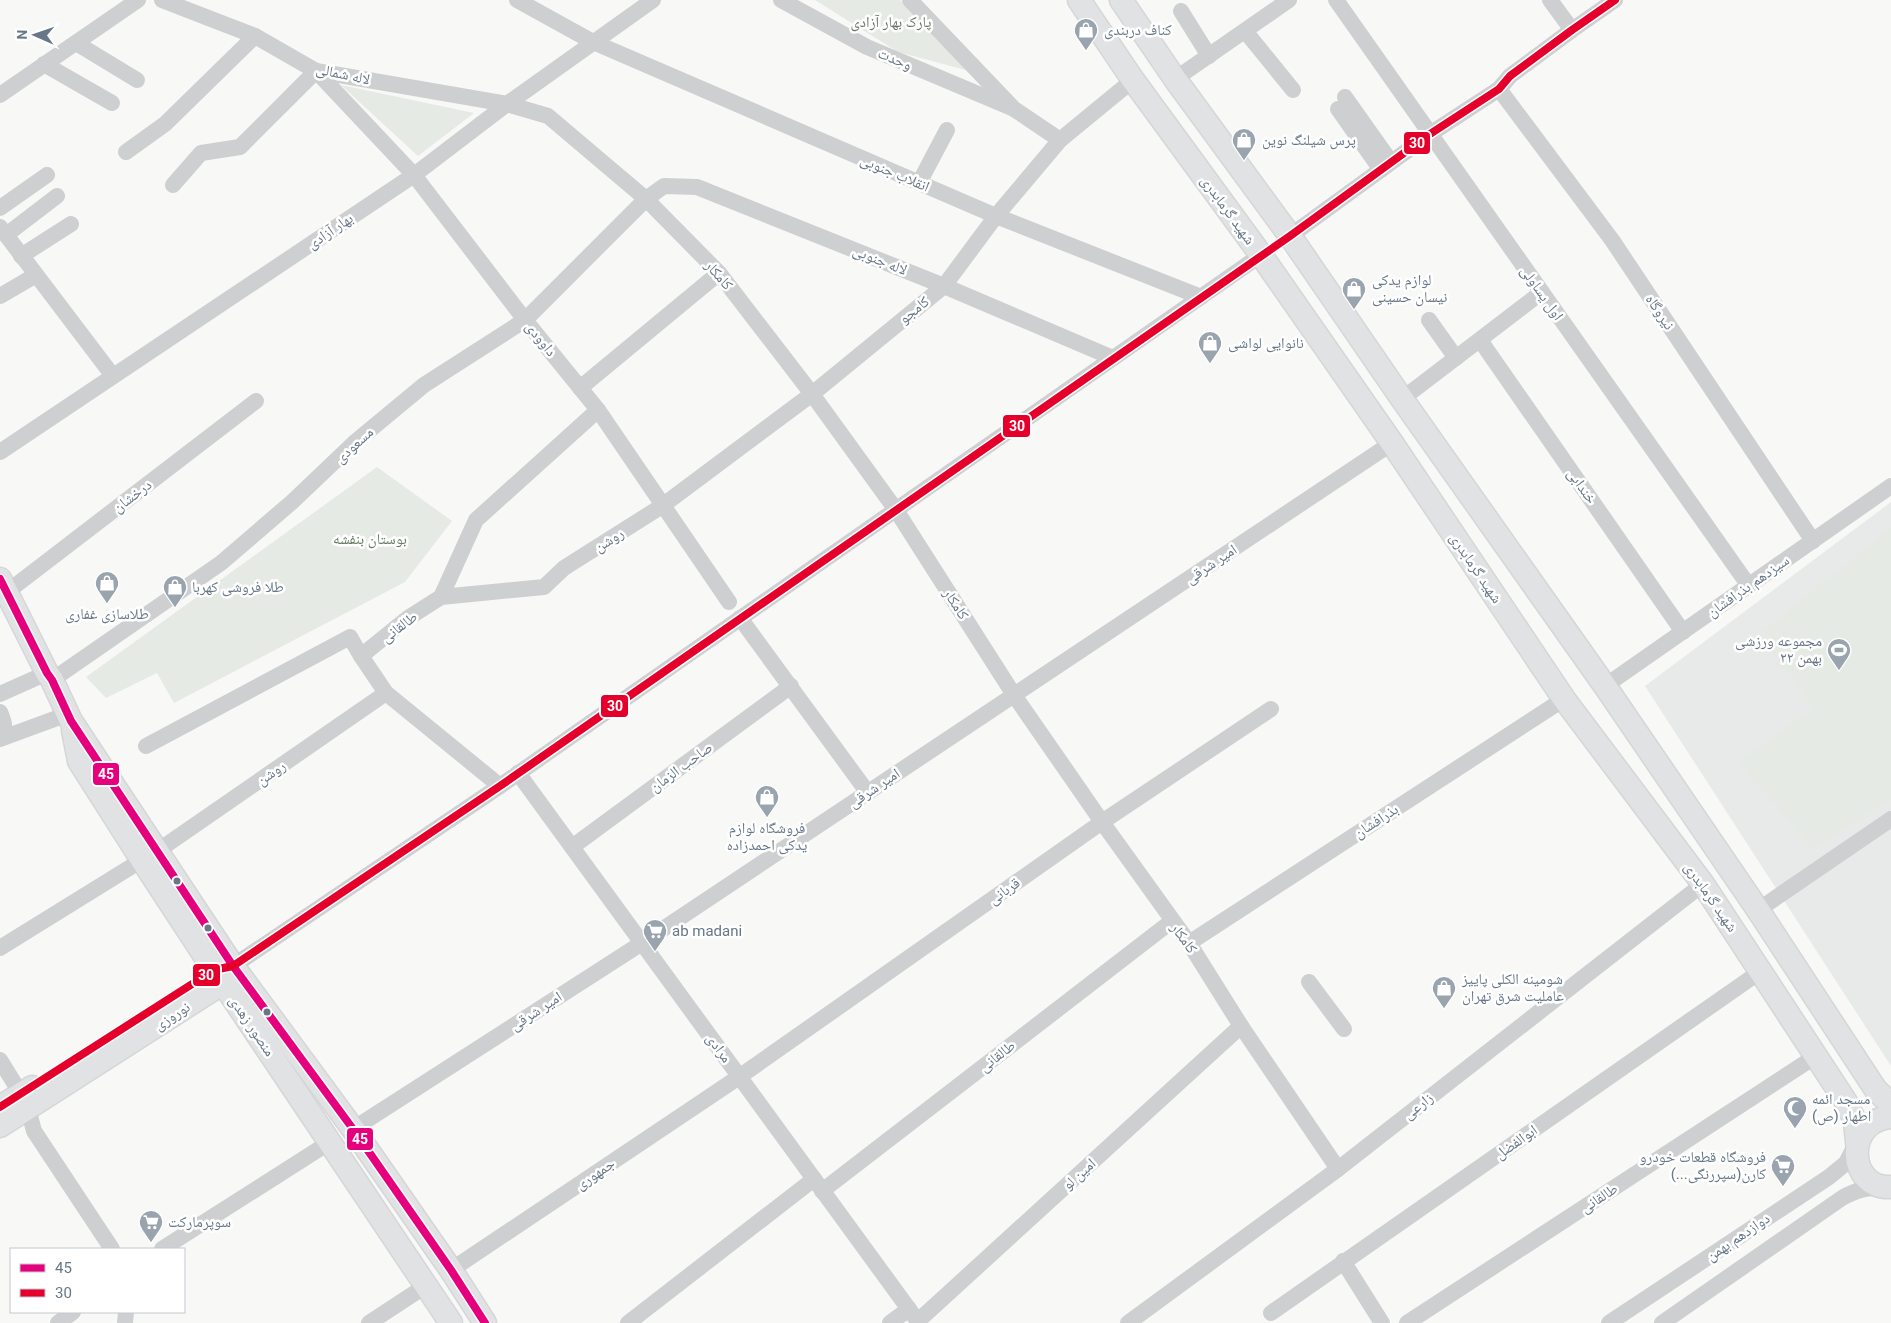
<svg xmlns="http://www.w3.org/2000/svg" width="1891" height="1323" font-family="Roboto,'Noto Naskh Arabic',sans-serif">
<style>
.built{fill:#e8e9e9}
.green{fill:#e6eae4}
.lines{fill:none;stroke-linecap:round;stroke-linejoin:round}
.secondary-casing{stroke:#d5d6d7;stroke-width:25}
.street{stroke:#cecfd0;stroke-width:16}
.secondary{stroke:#e1e2e3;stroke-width:22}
.bus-1-casing{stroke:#fff;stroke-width:11}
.bus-2-casing{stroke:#fff;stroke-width:11}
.bus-1{stroke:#e5007d;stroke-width:8}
.bus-2{stroke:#e4002b;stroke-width:8}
.bus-dot{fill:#677788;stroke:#fff;stroke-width:2}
.labels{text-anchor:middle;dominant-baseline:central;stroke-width:5;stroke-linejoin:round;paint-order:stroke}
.park-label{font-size:15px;fill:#657a62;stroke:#fff}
.poi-label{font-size:15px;fill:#677788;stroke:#fff;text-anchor:start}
.street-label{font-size:15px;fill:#677788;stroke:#fff}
.line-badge{stroke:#fff;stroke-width:2}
.badge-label{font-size:14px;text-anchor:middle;font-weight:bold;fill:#fff}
</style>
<rect width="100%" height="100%" fill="#f8f8f7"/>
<polygon class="built" points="1891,502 1891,1066 1645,686"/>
<g class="green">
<polygon points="815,0 900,0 973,72 898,52"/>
<polygon points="341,85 474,113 418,156"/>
<polygon points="377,467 452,521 405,582 174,703 157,673 106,698 86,677"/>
<polygon points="1891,528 1891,799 1813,849 1738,762 1814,708 1760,634"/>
</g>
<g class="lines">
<g class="secondary-casing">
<g id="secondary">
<polyline points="1079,0 1133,80 1261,255 1392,443 1564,699 1703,884 1846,1102 1855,1121 1857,1142"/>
<polyline points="1121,0 1175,79 1290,236 1402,399 1605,686 1758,910 1876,1090 1891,1104"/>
<polyline points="0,579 47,673 52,680 71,721 233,966 353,1129 451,1270 485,1323"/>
<polyline points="73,730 79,761 142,860 214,970 451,1323"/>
<polyline points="0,1107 32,1087"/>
<path d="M1891,1117C1843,1121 1848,1190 1891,1187"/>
<polyline points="0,1126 223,983 230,971"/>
</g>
</g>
<g class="street">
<polyline points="162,0 255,36 316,71 507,104 548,116 646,199 719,273 812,394 896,510 1014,695 1102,822 1189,943 1241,1026 1338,1169"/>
<polyline points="517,0 593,42 996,216 1201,297"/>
<polyline points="781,0 867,47 1014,109"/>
<polyline points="910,0 1014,109 1060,140"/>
<polyline points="1336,0 1749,586"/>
<polyline points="1550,0 1572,30"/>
<polyline points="1181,11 1209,56"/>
<polyline points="1245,31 1293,90"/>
<polyline points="76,43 137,80"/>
<polyline points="44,64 112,103"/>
<polyline points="316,71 414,175 525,320 598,410 729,602"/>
<polyline points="1175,79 1289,0"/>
<polyline points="1499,89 1612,240 1813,541"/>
<polyline points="0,95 138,0"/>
<polyline points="1345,97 1391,162"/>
<polyline points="1338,109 1381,170"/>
<polyline points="126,152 165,124 255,36"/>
<polyline points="919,183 947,130"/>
<polyline points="173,185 201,153 240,147 316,71"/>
<polyline points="0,208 47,175"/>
<polyline points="0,227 113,376"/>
<polyline points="6,235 57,196"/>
<polyline points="1290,236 1430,134 1499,89 1510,76 1572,30 1615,0"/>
<polyline points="21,256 71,224"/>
<polyline points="0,296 36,275"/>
<polyline points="1429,320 1456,358"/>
<polyline points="1480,340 1683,632"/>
<polyline points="580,388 719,273"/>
<polyline points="1402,399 1542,292"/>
<polyline points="0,452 414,175 507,104 653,0"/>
<polyline points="7,592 256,401"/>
<polyline points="441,597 544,587 564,568 662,506 812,394 944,286 996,216 1060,140 1133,80"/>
<polyline points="740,618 868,793"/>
<polyline points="361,656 386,693 500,786"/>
<polyline points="52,680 221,563 292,502 354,443 424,385 525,320 646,199 664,186 697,187 944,286 1113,358"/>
<polyline points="1605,686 1891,486"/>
<polyline points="0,694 47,673"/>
<path d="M0,712C4,721 7,729 0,738"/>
<polyline points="0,739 68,714"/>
<polyline points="146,746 350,637 361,656 408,618 441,597 476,520 598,410"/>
<polyline points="518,773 919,1323"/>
<polyline points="572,847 791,686"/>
<polyline points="156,852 386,693"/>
<polyline points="1758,910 1891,819"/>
<polyline points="1189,943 1564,699"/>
<polyline points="0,948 142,860"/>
<polyline points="233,966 500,786 1261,255"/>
<polyline points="1309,982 1344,1029"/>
<polyline points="0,1060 21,1094"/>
<polyline points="28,1108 34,1131 112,1249"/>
<polyline points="353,1129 642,943 1392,443"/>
<polyline points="822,1191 1172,921"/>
<polyline points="162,1249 330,1142"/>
<polyline points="1343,1261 1382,1323"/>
<polyline points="451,1270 739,1077 1102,822 1271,709"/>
<polyline points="1271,1313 1761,971"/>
<polyline points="918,1321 1241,1026"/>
<polyline points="58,1323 73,1312"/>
<polyline points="125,1323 126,1312"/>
<polyline points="369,1323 427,1285"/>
<polyline points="628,1323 814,1179"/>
<polyline points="890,1323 909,1309"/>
<polyline points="1128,1323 1338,1169 1703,884"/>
<polyline points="1407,1323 1816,1056"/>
<polyline points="1609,1323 1829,1177 1846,1163 1857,1142"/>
<path d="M1662,1323L1842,1198C1856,1190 1867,1187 1883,1188"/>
</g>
<use href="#secondary" class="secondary"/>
<g class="bus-1-casing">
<polyline id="bus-1" points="0,579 47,673 52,680 71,721 233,966 353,1129 451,1270 485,1323"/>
</g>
<g class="bus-2-casing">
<polyline id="bus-2" points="0,1107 214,970 233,966 500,786 1290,236 1430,134 1499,89 1510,76 1572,30 1615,0"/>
</g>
<use href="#bus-1" class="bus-1"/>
<use href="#bus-2" class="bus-2"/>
</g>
<defs>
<g id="shop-pin" transform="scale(1.25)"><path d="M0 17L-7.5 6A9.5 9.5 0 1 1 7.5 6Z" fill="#9aa4af" stroke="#fff"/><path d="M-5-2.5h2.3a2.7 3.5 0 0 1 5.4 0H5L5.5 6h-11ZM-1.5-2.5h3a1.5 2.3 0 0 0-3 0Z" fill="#fff"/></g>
<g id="stadium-pin" transform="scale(1.25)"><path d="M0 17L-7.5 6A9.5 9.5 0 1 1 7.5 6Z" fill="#9aa4af" stroke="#fff"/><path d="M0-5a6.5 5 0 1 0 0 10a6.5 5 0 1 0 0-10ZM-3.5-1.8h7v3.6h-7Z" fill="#fff"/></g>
<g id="supermarket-pin" transform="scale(1.25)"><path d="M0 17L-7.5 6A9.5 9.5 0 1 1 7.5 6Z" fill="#9aa4af" stroke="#fff"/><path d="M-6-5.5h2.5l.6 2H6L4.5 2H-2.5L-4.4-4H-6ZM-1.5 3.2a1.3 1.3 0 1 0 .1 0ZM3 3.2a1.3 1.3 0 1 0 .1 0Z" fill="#fff"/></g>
<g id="mosque-pin" transform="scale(1.25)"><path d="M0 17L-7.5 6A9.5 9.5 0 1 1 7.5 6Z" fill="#9aa4af" stroke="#fff"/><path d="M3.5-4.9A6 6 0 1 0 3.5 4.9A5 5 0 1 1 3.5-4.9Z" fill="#fff"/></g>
</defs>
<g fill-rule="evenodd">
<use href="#shop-pin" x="1086" y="30"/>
<use href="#shop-pin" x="1244" y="140"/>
<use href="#shop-pin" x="1354" y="289"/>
<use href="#shop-pin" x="1210" y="343"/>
<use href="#shop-pin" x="107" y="583"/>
<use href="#shop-pin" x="175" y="587"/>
<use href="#stadium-pin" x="1839" y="650"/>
<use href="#shop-pin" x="767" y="797"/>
<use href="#supermarket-pin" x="655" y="931"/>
<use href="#shop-pin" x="1444" y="988"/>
<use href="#mosque-pin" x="1795" y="1108"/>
<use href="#supermarket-pin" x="1783" y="1166"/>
<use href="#supermarket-pin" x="151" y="1222"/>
</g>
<g class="bus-dot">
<circle cx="177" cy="881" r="4.5"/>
<circle cx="208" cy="928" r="4.5"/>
<circle cx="267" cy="1012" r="4.5"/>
</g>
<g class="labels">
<g class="park-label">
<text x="891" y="22">پارک بهار آزادی</text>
<text x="370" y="539">بوستان بنفشه</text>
</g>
<g class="poi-label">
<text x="1104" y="30">کناف دربندی</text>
<text x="1262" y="140">پرس شیلنگ نوین</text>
<text x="1372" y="280">لوازم یدکی<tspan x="1372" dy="17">نیسان حسینی</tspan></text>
<text x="1228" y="343">نانوایی لواشی</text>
<text x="192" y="587">طلا فروشی کهربا</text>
<text x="107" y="614" text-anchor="middle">طلاسازی غفاری</text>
<text x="1822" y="641" text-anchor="end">مجموعه ورزشی<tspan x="1822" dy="17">۲۲ بهمن</tspan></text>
<text x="767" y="828" text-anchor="middle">فروشگاه لوازم<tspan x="767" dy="17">یدکی احمدزاده</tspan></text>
<text x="672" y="931">ab madani</text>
<text x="1462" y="979">شومینه الکلی پاییز<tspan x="1462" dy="17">عاملیت شرق تهران</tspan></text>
<text x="1812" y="1099">مسجد ائمه<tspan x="1812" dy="17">اطهار (ص)</tspan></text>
<text x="1766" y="1157" text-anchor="end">فروشگاه قطعات خودرو<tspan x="1766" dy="17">کارن(سپررنگی...)</tspan></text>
<text x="168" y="1222">سوپرمارکت</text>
</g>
<g class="street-label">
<text transform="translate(895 59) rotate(23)">وحدت</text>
<text transform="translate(343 74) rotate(12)">لاله شمالی</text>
<text transform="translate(895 173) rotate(23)">انقلاب جنوبی</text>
<text transform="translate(1228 210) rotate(54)">شهید گرمابدری</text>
<text transform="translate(330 231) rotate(-34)">بهار آزادی</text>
<text transform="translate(880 260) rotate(22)">لاله جنوبی</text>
<text transform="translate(719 275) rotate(49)">کامکار</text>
<text transform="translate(1542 293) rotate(55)">اول یساولی</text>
<text transform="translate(914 310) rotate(-39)">کامجو</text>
<text transform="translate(1660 312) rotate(56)">نیروگاه</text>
<text transform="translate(541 339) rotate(51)">داوودی</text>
<text transform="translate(354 445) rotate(-42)">مسعودی</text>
<text transform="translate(1582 486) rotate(55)">خندابی</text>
<text transform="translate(132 496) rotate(-37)">درخشان</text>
<text transform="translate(609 540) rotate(-32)">روشن</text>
<text transform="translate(1211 564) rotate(-34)">امیر شرقی</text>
<text transform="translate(1476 568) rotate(56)">شهید گرمابدری</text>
<text transform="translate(1748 586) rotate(-35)">سیزدهم بذرافشان</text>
<text transform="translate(956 604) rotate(57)">کامکار</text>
<text transform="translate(399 627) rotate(-37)">طالقانی</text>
<text transform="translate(681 767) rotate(-36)">صاحب الزمان</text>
<text transform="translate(271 773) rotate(-35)">روشن</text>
<text transform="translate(874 788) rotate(-34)">امیر شرقی</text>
<text transform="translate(1376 821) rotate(-33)">بذرافشان</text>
<text transform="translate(1004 891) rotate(-35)">قربانی</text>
<text transform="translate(1711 897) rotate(55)">شهید گرمابدری</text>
<text transform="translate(1184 938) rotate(54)">کامکار</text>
<text transform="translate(536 1011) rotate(-33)">امیر شرقی</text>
<text transform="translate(172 1016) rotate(-33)">نوروزی</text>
<text transform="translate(252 1026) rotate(56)">منصور زهدی</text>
<text transform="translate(719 1048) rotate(54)">مرادی</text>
<text transform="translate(997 1056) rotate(-38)">طالقانی</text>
<text transform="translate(1418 1106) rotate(-38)">زارعی</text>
<text transform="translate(1516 1142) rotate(-35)">ابوالفضل</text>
<text transform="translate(595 1174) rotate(-34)">جمهوری</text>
<text transform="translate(1079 1174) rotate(-42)">امین لو</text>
<text transform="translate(1599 1198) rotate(-33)">طالقانی</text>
<text transform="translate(1738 1237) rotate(-34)">دوازدهم بهمن</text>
</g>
</g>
<g class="line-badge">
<rect x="1403" y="131" width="28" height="24" rx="5" fill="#e4002b"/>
<rect x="1002" y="414" width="29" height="24" rx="5" fill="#e4002b"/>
<rect x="600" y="694" width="29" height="24" rx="5" fill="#e4002b"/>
<rect x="92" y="762" width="28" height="24" rx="5" fill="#e5007d"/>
<rect x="192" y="963" width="29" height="24" rx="5" fill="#e4002b"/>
<rect x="346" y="1127" width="28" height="24" rx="5" fill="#e5007d"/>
</g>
<g class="badge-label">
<text x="1417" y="148">30</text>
<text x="1017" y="431">30</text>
<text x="615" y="711">30</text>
<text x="106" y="779">45</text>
<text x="206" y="980">30</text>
<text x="360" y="1144">45</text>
</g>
<rect x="10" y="1248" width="175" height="65" fill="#ffffff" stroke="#c2c9cf"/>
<rect x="20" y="1264" width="25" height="8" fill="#e5007d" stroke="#c2c9cf"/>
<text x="55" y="1273" font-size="15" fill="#677788">45</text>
<rect x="20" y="1289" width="25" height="8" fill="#e4002b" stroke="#c2c9cf"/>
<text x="55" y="1298" font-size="15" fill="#677788">30</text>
<g transform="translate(35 35) rotate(272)" stroke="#ffffff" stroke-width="4" paint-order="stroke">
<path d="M0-4L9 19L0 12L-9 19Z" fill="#677788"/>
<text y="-8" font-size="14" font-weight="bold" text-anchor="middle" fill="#677788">N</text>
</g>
</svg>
